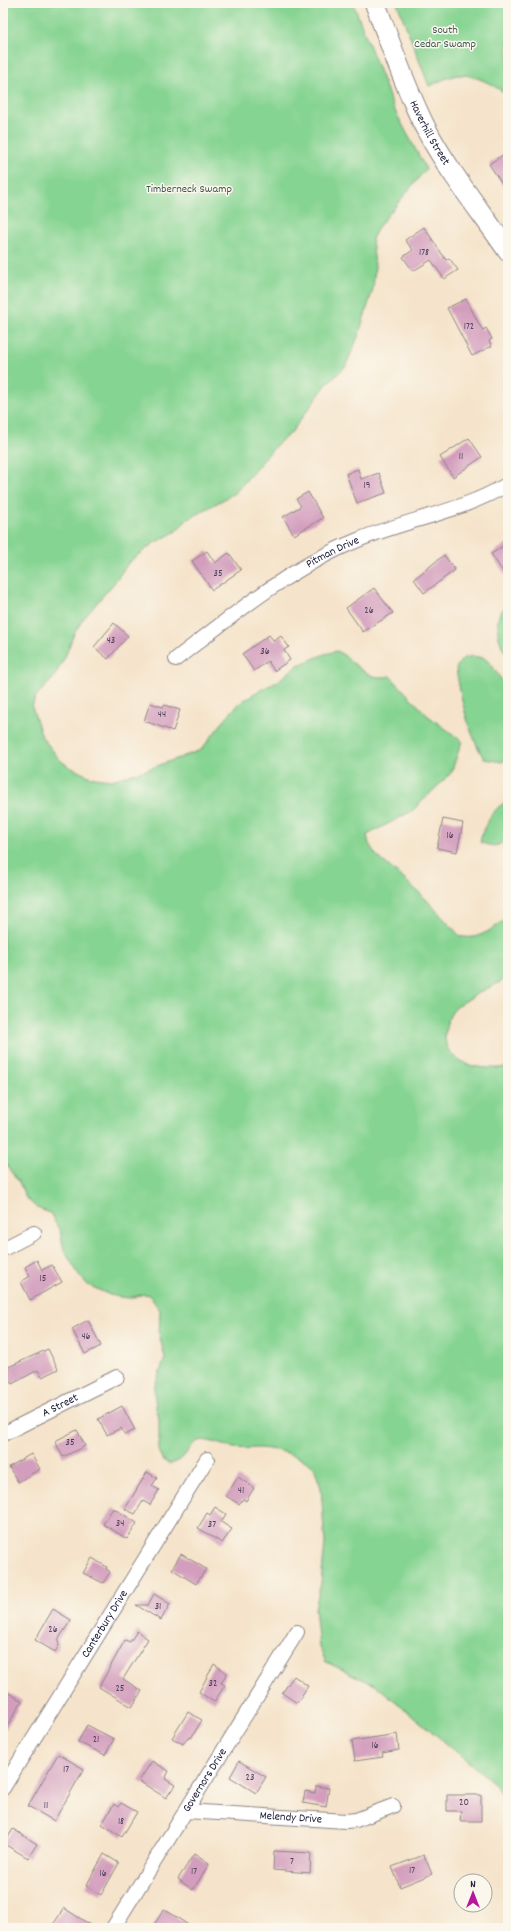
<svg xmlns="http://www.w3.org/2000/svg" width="511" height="1931" font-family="Dekko,sans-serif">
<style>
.green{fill:#86d492;stroke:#547b66}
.building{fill:#d39ebd}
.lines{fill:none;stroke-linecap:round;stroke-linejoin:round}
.street-casing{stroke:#8c8383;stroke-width:16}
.secondary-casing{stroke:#8c8383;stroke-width:22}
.street{stroke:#fff;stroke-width:14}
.secondary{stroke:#fff;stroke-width:20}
.labels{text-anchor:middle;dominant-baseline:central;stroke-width:3;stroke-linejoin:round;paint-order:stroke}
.number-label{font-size:10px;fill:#4e415c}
.park-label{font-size:12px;fill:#405755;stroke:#fbf7ec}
.street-label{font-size:12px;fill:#22223b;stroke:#fbf7ec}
</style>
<rect width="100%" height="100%" fill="#fbf7ec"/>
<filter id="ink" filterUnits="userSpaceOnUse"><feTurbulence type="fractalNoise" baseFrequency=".025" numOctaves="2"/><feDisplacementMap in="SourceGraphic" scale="8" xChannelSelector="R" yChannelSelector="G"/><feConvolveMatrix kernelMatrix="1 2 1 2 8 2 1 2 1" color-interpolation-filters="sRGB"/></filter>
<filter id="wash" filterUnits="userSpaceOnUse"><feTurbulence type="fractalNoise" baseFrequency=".012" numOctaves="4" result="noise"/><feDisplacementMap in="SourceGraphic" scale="16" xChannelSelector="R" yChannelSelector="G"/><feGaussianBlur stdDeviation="0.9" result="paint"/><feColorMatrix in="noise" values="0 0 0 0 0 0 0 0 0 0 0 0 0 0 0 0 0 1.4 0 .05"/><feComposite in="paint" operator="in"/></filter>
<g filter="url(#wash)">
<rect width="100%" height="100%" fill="#f5e4cb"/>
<g class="green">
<path d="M3,3H353L394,109L426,169L379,226L372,239L375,266L373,289L358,337L345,367L326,385L290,434L278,443L235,493L188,519L175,532L154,543L129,562L114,583L83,619L74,634L65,657L53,679L36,696L32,707L42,737L60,760L68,766L86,775L95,778L111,780L143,771L201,750L229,714L243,700L252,697L253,694L278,681L298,665L325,654L337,651C356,661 364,682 390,676L427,715L462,741L451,773L412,811L367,835L369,844L376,855L422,895L460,936C478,942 494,927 508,918V978C495,985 462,1000 453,1011C448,1017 446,1026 445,1034C443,1066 484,1071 508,1067V1816L503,1796L494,1783L377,1686L326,1662L319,1647L315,1608L321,1583L325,1543L321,1488L314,1467C300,1455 278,1449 259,1448C251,1448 242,1449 234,1448C226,1446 205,1438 198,1441C187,1446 187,1461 170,1464L163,1460L159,1453V1418L156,1408L154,1388L165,1358L159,1334L160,1310L149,1295L144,1294L130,1298L120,1297L110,1295L88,1285L79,1275L64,1250L60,1231L50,1213L37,1208L25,1197L21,1186L3,1160Z"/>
<path d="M397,3H508V96C495,85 470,71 453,76C445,78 437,83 429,86Z"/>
<path d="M508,606V656C498,644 495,627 500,612Z"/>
<path d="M472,656L484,658L491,664L508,690V758L502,762L484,759C468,731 461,700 456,668L462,659Z"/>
<path d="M508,801V838C499,848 491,847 480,842C483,827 493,807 508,801Z"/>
</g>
<g id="blocks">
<g class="building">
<polygon points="504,154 508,161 508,193 489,164"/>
<polygon points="424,227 446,260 449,258 458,270 444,279 431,260 413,271 403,257 413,250 405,240"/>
<polygon points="466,299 480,326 483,330 486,328 492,339 489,341 492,346 472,356 447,308"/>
<polygon points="469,438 482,457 453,477 440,457"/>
<polygon points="358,469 361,479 379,473 386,493 357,503 346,474"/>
<polygon points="308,492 323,518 294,535 283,517 301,506 296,499"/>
<polygon points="508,543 508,579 491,554"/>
<polygon points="207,551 215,563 229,553 241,570 212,590 192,561"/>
<polygon points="444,555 455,570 424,593 414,579"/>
<polygon points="374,588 393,613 363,632 346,608"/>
<polygon points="114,623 128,636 108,659 94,647"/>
<polygon points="269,635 274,641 281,636 289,647 284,650 290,660 274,671 268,661 254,671 242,654"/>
<polygon points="150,703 163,707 164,705 180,710 173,731 144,721"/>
<polygon points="443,819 463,823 457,852 437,848"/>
<polygon points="37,1260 42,1270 52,1265 62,1282 30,1300 21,1282 30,1276 25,1267"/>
<polygon points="88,1320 101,1346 85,1354 72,1329"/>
<polygon points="48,1349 58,1369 42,1377 38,1370 12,1384 4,1369"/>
<polygon points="122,1406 135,1430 125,1435 121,1428 107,1435 98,1419"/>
<polygon points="77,1430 85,1446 63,1457 55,1441"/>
<polygon points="31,1454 40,1469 18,1482 9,1467"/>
<polygon points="147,1472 157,1478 152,1486 159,1490 150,1505 143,1501 135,1514 125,1509"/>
<polygon points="238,1477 254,1488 246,1501 243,1499 239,1504 226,1496"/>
<polygon points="215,1507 226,1514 221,1522 232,1529 222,1543 198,1528 207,1513 210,1515"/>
<polygon points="113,1508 137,1523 127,1539 103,1524"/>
<polygon points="181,1554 206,1569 196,1584 172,1569"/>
<polygon points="92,1558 107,1567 106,1569 110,1572 103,1583 83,1573"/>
<polygon points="154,1594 170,1604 161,1620 136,1605 148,1605"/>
<polygon points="53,1609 71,1620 58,1640 59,1645 55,1652 35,1640"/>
<polygon points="137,1631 148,1639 123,1679 142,1691 132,1707 99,1687 125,1640 130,1642"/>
<polygon points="214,1664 227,1673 221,1683 225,1685 214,1702 199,1692"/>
<polygon points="294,1676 308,1686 297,1703 282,1693"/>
<polygon points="7,1692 22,1701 3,1733 3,1699"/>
<polygon points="188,1712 202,1720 191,1738 188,1737 183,1744 172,1738"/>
<polygon points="87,1725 114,1739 105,1755 78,1742"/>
<polygon points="397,1734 399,1750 382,1753 383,1757 355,1761 352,1741"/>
<polygon points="58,1754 84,1769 54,1821 28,1806"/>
<polygon points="152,1761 169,1771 165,1779 175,1785 166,1798 139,1781"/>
<polygon points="239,1761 266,1777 256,1793 230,1777"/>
<polygon points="316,1786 329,1788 326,1807 303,1803 305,1791 315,1793"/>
<polygon points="447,1795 481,1795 481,1821 460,1821 461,1811 447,1811"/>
<polygon points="121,1803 137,1812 122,1837 102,1824 114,1804 118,1807"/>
<polygon points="13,1829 37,1844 28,1858 4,1844"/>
<polygon points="274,1851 311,1853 310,1873 273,1870"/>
<polygon points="104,1854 119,1863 101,1895 86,1886"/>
<polygon points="194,1854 209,1864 193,1890 178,1879"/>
<polygon points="424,1855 432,1874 400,1887 392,1867"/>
<polygon points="64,1908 95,1928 51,1928"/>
<polygon points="164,1909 193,1928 152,1928"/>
</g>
</g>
</g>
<g filter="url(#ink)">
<use href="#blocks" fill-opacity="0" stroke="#8c8383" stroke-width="1"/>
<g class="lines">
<g class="street-casing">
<g id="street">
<path id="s1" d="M176,659C233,615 291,567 358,540C408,519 462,512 508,484"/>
<polyline points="3,1249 34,1233"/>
<path id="s2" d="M3,1434L117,1377"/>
<path id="s3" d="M3,1788L207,1459"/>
<path id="s4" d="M186,1811L346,1821L356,1820L393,1806"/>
<path id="s5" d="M113,1928L297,1632"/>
</g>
</g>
<g class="secondary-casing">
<g id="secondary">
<path id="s6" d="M375,3C391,45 405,87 425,127C448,171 480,210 508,251"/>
</g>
</g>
<use href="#street" class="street"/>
<use href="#secondary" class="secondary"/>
</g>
</g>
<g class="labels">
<g class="number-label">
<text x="424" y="253">178</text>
<text x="469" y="327">172</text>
<text x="461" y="457">11</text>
<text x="367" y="486">19</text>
<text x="218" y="574">35</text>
<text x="369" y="611">26</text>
<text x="111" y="641">43</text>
<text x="265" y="652">36</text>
<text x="162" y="715">44</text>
<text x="450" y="836">16</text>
<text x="43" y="1279">15</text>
<text x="86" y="1337">46</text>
<text x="70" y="1443">35</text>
<text x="241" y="1491">41</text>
<text x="120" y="1524">34</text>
<text x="212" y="1525">37</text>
<text x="158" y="1607">31</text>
<text x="53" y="1630">26</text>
<text x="213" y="1684">32</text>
<text x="120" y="1689">25</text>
<text x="96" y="1740">21</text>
<text x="375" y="1746">16</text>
<text x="66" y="1770">17</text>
<text x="250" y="1778">23</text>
<text x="464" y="1803">20</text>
<text x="46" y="1806">11</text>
<text x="121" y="1822">18</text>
<text x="292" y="1862">7</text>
<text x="412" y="1871">17</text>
<text x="194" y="1872">17</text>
<text x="103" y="1874">16</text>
</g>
<g class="park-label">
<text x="445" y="30">South<tspan x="445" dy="14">Cedar Swamp</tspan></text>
<text x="189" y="189">Timberneck Swamp</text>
</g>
<g class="street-label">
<text stroke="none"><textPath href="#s6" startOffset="141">Haverhill Street</textPath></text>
<text stroke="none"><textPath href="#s1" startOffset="190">Pitman Drive</textPath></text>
<text stroke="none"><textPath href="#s2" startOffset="64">A Street</textPath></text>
<text stroke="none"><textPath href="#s3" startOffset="193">Canterbury Drive</textPath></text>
<text stroke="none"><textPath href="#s5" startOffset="174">Governors Drive</textPath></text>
<text stroke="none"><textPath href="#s4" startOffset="105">Melendy Drive</textPath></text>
</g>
</g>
<rect width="511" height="1931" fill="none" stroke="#fbf7ec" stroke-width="16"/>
<g transform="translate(473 1893)"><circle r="19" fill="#fbf7ec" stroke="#a4a2a5"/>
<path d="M0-3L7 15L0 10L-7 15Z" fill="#b5179e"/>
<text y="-6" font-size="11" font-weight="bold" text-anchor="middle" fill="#22223b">N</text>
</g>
</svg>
